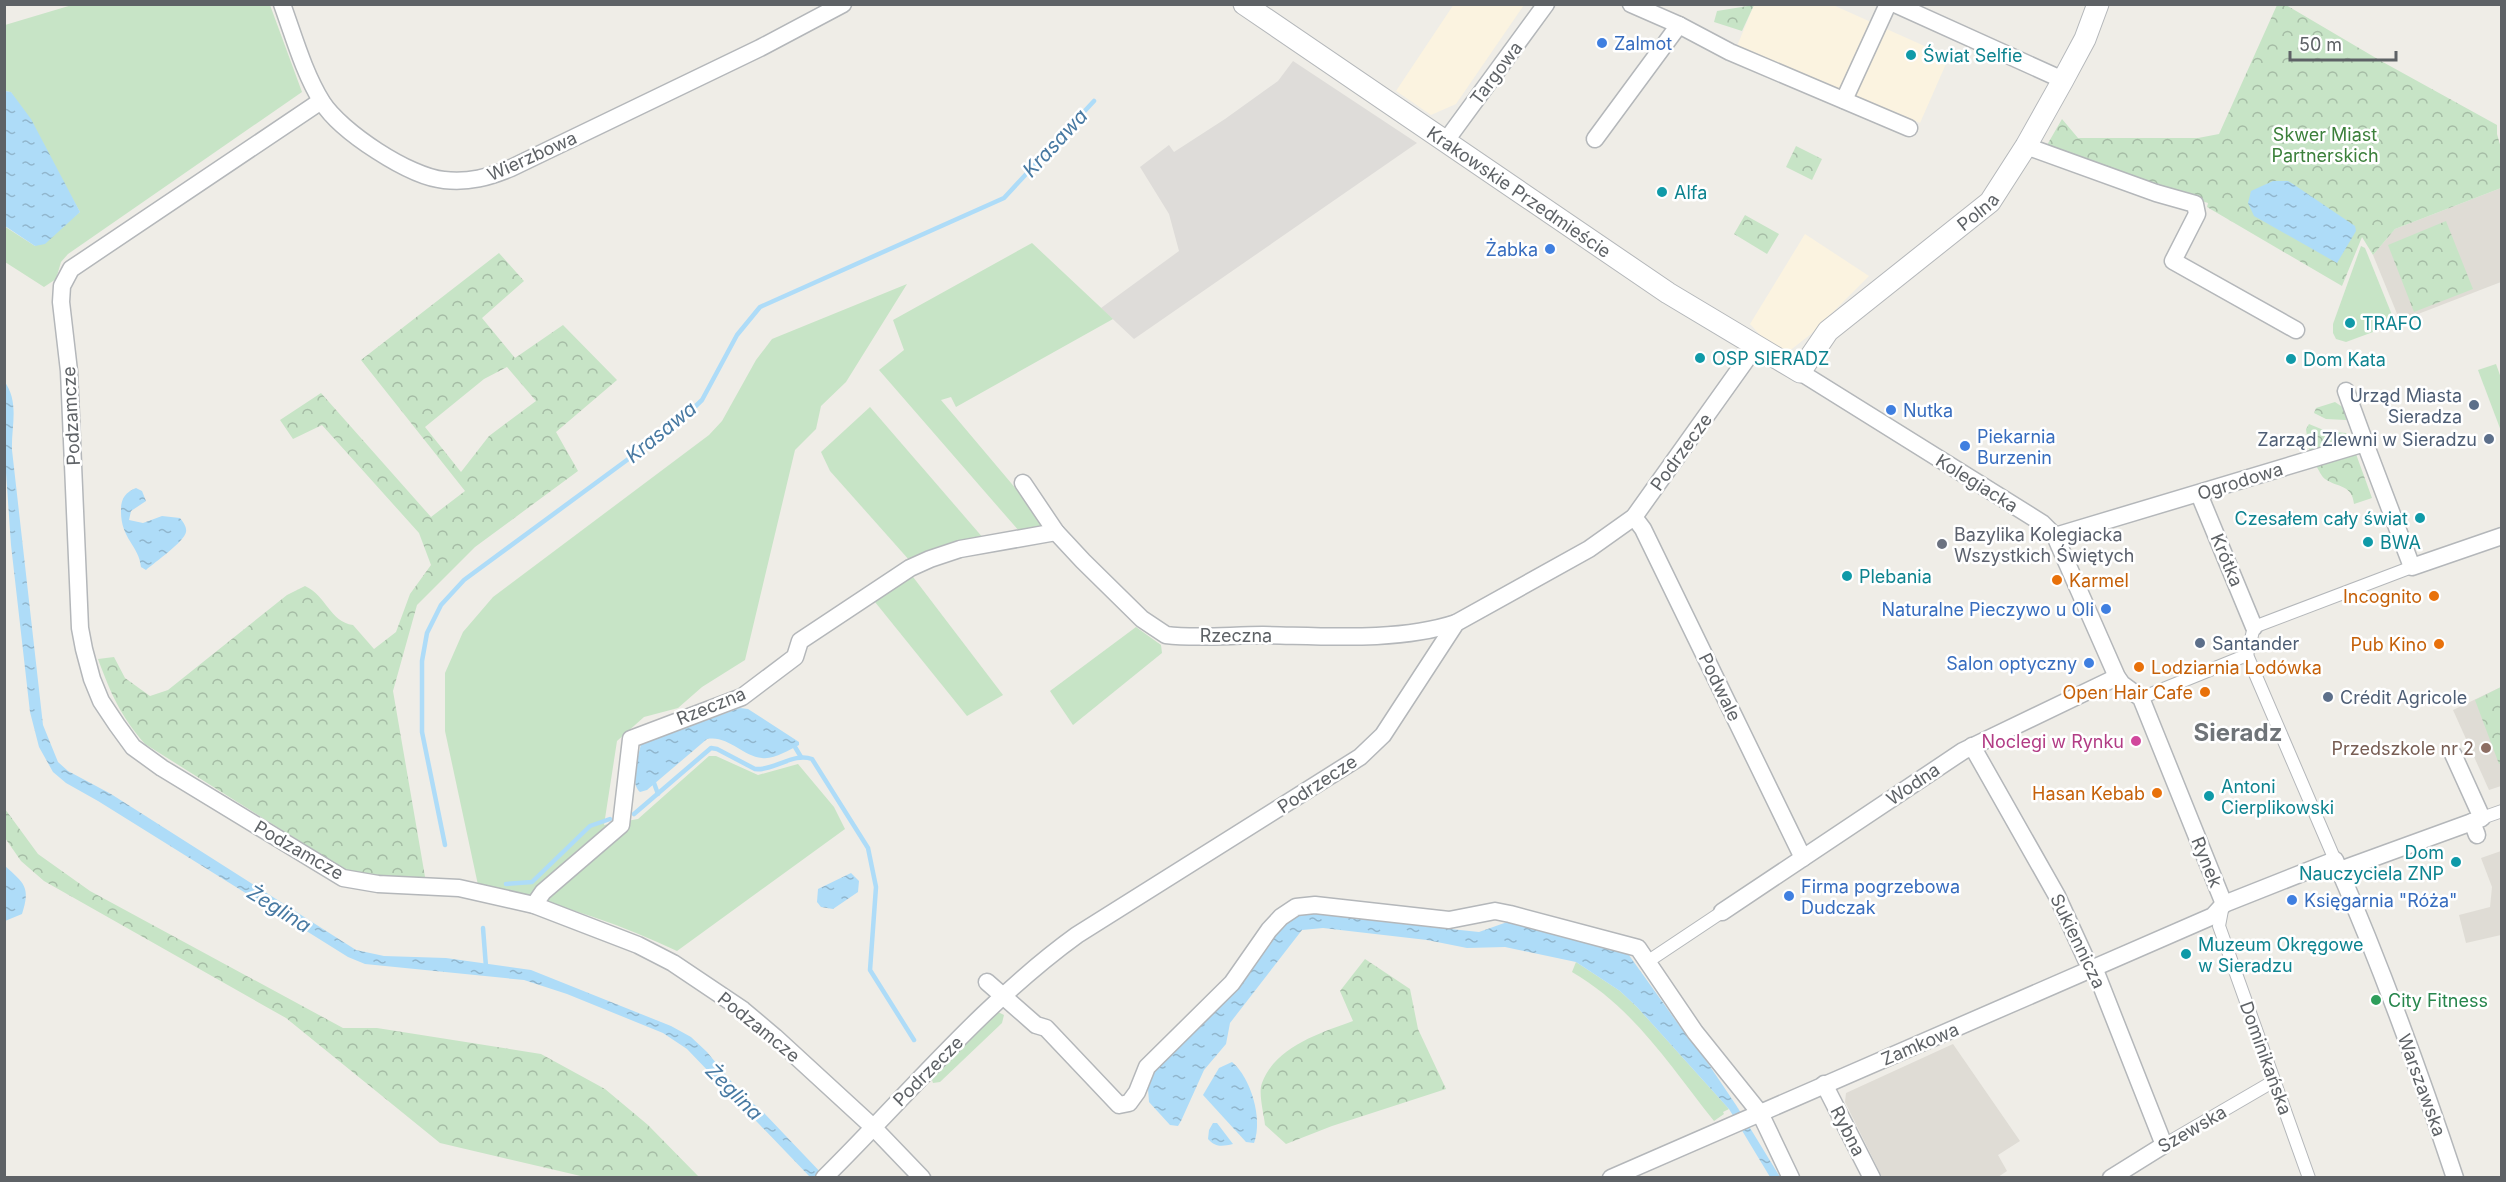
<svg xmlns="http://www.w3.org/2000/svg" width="2506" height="1182" font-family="Inter,sans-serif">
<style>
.commercial{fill:#fbf3e0}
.industrial{fill:#dedcd9}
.education{fill:#dfdcd5}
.green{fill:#c7e4c6}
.forest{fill:url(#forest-crowns);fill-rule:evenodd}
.water{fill:url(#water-ripples)}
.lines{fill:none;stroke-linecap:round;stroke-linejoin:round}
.stream{stroke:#aedcf8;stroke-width:4.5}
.pedestrian-casing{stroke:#b4b7ba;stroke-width:14}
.minor-casing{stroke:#b4b7ba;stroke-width:19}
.tertiary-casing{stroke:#b4b7ba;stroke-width:23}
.pedestrian{stroke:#fff;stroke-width:12}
.minor{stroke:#fff;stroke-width:16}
.tertiary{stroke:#fff;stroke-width:21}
.shop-dot{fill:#3f7fe0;stroke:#fff;stroke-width:2}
.culture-dot{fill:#0f9aa8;stroke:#fff;stroke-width:2}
.service-dot{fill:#5c6f8a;stroke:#fff;stroke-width:2}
.worship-dot{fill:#6b7280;stroke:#fff;stroke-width:2}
.food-dot{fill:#e8710a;stroke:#fff;stroke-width:2}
.hotel-dot{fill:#d1479c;stroke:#fff;stroke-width:2}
.education-dot{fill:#8d6e63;stroke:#fff;stroke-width:2}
.leisure-dot{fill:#2e9e5b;stroke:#fff;stroke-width:2}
.labels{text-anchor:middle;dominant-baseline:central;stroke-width:5;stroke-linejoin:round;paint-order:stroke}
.shop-label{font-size:18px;fill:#366cbe;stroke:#fff;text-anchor:start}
.culture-label{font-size:18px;fill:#0d838f;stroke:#fff;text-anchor:start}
.street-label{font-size:18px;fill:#5e6266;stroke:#fff}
.park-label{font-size:18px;fill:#3c803b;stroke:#fff}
.service-label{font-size:18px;fill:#4e5e75;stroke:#fff;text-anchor:end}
.worship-label{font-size:18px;fill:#5b616d;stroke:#fff;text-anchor:start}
.food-label{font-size:18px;fill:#c56008;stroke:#fff;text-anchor:end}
.hotel-label{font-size:18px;fill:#b23c85;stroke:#fff;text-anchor:end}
.education-label{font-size:18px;fill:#785e54;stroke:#fff;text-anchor:end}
.leisure-label{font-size:18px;fill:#27864d;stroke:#fff;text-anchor:start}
.water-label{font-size:20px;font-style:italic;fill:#4779a2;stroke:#fff}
.district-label{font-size:24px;font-weight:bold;fill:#6f7478;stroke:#fff}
</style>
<defs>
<pattern id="forest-crowns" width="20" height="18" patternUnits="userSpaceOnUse" patternTransform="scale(1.5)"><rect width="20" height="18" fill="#c7e4c6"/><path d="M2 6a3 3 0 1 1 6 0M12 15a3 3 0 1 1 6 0" fill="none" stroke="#a5bca5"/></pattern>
<pattern id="water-ripples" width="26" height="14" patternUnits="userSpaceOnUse" patternTransform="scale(1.5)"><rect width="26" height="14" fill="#aedcf8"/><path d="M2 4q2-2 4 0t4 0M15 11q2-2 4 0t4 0" fill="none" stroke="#91b6cd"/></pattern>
</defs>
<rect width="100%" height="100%" fill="#efede7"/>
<g class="commercial">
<polygon points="1454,4 1524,5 1456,104 1431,115 1396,91"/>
<polygon points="1754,5 1833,5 1949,57 1920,123 1737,46"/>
<polygon points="1805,234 1869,276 1811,334 1788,352 1760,335 1750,324"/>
</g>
<polygon class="industrial" points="1293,61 1417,143 1134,339 1101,308 1179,251 1169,214 1140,167 1169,145 1174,152 1225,119 1278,81"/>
<g class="education">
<polygon points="2501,188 2501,282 2400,321 2373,255 2395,229"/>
<polygon points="2501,687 2501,786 2489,790 2453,710"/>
<polygon points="2501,851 2501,935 2466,943 2459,915 2490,907 2492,887 2481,858"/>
<polygon points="1953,1044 2020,1141 1998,1155 2007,1171 1998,1177 1882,1177 1845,1102 1846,1093"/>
</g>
<g class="green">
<polygon points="72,5 270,5 302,92 68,254 61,262 56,279 44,287 5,262 4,226 35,246 80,212 11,92 5,91 5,25"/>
<polygon points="1032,243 1113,319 956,407 951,397 941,400 1049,528 1019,531 879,370 904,350 893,320"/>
<polygon points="2361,246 2365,248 2394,320 2392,325 2346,342 2336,339 2333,333 2333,324"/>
<path d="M907,284L846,382L821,406L816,429L795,450L745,660L702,687L678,708L644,717L617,741L604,825L638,819L709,756H716L758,775L798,764L834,807L845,829L677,951C614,921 546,900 478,885L445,731V673L463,632L493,597L709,435L722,421L756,360L772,339Z"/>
<polygon points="2496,364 2501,378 2501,431 2478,370"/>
<polygon points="870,407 984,539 910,561 830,471 821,452"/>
<polygon points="910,573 1003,695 967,716 871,597"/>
<polygon points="1136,627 1161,645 1162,653 1073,725 1050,691"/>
<path d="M1576,962L1620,991L1637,1007L1729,1109L1723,1112L1724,1114L1714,1121C1670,1066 1634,1008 1572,972Z"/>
<polygon points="998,1012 1004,1015 1002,1023 940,1082 933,1083 931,1077 994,1014"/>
</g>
<g class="forest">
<polygon points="1754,5 1742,31 1714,22 1717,11"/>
<polygon points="2277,5 2286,5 2381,61 2497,125 2497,134 2501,148 2501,188 2395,229 2373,255 2362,237 2342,286 2207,207 2208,203 2043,152 2062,119 2078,138 2198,138 2219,134"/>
<polygon points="1796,146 1822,159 1812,180 1786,167"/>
<polygon points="1745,215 1779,234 1767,254 1734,234"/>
<polygon points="2446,221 2473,289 2414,312 2388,245"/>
<path d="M499,253L524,281L482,318L515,358L563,325L617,380L556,432L578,471L475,547L417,605L393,691L428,894L349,872L145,744C120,715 111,694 98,659L114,657L125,678L150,696L168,690L287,595L305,586C326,595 330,622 353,625L374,649L396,632L410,594L431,565L419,533L322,425L293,439L280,420L321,393L431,517L465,491L361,360ZM507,367L536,401L489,436L461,472L425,427L484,379Z"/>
<polygon points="2335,402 2344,408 2348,417 2346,420 2326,419 2314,413 2316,408"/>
<polygon points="2309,424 2326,431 2346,433 2348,438 2346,442 2308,453 2309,450 2306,429"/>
<path d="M2356,454L2372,498L2354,504C2352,484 2338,488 2325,479C2321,476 2319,470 2316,466Z"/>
<polygon points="2501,687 2502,763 2499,764 2475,700"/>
<polygon points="5,809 38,854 90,891 343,1028 377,1028 541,1054 605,1089 648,1125 699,1177 585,1177 440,1143 286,1018 44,881 21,861 5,838"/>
<path d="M1365,959L1410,989L1418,1029L1446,1089L1332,1126L1286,1144L1265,1125C1264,1114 1258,1093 1262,1083C1275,1047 1320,1033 1353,1021L1340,991Z"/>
</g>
<g class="water">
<polygon points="5,91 11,92 31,119 80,212 45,244 35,246 5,226"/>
<polygon points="2273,181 2288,181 2293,184 2355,226 2356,231 2337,263 2254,216 2248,203 2251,191"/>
<path d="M4,381C20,402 11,427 12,450L43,725L58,762L68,771L111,794L356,950L384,956L446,958L531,970L671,1026L691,1037L707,1052L740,1092L764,1113L825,1177H810L687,1049L663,1033L567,994L524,980L365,964L348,957L98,801L66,783L53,772L39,747L30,712L11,545L5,458Z"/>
<path d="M136,488L142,491L146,501L131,511L129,520L143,523L162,516L180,518C183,522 187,527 186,532C184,542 155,562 146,570L141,567C139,545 120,539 121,509C121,498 126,492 136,488Z"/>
<path d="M740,708L748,709L799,742V745C789,750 773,760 762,758C742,756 728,735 707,739L647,790L640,792C629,782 638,758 641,744Z"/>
<path d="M5,866C24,883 31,887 22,914L5,921Z"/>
<polygon points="851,873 859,881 858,892 833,909 821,907 817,902 818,889"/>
<polygon points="1312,913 1427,922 1432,927 1479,932 1510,921 1626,951 1689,1039 1695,1044 1736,1105 1780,1177 1770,1177 1729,1109 1637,1007 1620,991 1576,962 1505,947 1467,948 1427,940 1323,928 1302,930 1230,1023 1226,1044 1204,1070 1181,1121 1178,1126 1170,1125 1149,1102 1147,1075 1280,927 1293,916"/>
<path d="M1232,1062C1251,1078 1263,1119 1254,1143L1246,1142L1203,1095L1219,1068Z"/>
<path d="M1213,1123H1217L1233,1144C1223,1146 1216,1148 1208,1139L1209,1130Z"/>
</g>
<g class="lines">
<g class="stream">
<polyline points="795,747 801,757"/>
<polyline points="654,783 658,794"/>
<path d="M634,814L711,748L717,749L755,769C775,771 793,752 812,759L868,848L876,887L870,970L914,1040"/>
<polyline points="445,845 422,732 422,661 427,633 441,605 464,580 680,421 702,400 737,335 760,307 1004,198 1094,101"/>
<polyline points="506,884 532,882 590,826 610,819"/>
<polyline points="483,928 486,967"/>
</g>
<g class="pedestrian-casing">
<g id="pedestrian">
<polyline points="2247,655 2254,627 2412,567"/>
<polyline points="2141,698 2247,655 2335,860"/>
<polyline points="2482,818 2502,811"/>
<polyline points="2223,905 2219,926 2309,1178"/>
<polyline points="1647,962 1722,912"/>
<polyline points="2164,1145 2274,1081"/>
</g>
</g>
<g class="minor-casing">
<g id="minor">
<path d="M282,4C294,37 304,73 322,102C341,132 410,177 444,180C469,183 489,177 511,168L760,48L843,4"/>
<polyline points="1631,4 1679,25 1730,52 1909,128"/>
<polyline points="1895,4 2063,80"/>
<polyline points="1844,100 1888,4"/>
<polyline points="321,101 71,269 62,286 61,302 69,371 80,628 84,649 92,679 101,701 117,725 133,747 162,768 343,878 378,884 459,888 534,905 638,945 673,963 743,1010 775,1037 873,1127 922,1178"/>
<polyline points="1595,139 1679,25"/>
<polyline points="1445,142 1546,4"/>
<polyline points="2026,146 2156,193 2195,204 2197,214 2173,261 2296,330"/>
<polyline points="1800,372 2042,523 2055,536 2117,677 2122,684 2141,698 2224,904"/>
<polyline points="2346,391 2365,443"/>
<path d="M1023,483L1056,532L1083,561L1142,619L1166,635C1197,639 1231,635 1263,635C1324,636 1398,642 1456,623"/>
<polyline points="2199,494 2254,627"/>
<polyline points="1634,517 1643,529 1803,858"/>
<polyline points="2055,536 2365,443 2412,567 2502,536"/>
<polyline points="1972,746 2057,896 2090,968 2097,975 2164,1145 2111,1178"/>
<polyline points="2453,754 2482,818 2472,822"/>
<polyline points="2340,870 2472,822 2477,835"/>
<polyline points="534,905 543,892 621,825 631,739 742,697 795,657 800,641 910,568 930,559 960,549 1056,532"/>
<polyline points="1722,912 1963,751 2117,677"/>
<polyline points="987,982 1036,1025 1046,1028 1119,1105 1129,1103 1137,1092 1147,1067 1232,983 1269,930 1281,917 1296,907 1315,905 1449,920 1495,911 1510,914 1638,948 1695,1032 1760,1113 1791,1178"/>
<polyline points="1824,1084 1872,1178"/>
<path d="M824,1178C907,1096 983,1003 1077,935L1360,757L1383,735L1456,623L1589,549L1634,517L1756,346"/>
<path d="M1611,1178L2213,916L2224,904L2335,860C2380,963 2419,1070 2455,1178"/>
</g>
</g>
<g class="tertiary-casing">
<g id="tertiary">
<path id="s1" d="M1244,4L1668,293L1800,372L1828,331L1990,202L2026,146L2063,80L2085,39L2098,4"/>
</g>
</g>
<use href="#pedestrian" class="pedestrian"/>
<use href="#minor" class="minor"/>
<use href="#tertiary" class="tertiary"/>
</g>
<g class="shop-dot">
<circle cx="1602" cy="43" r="6"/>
<circle cx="1550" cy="249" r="6"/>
<circle cx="1891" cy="410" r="6"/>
<circle cx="1965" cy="446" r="6"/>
<circle cx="2106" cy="609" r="6"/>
<circle cx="2089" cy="663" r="6"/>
<circle cx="1789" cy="896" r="6"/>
<circle cx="2292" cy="900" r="6"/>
</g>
<g class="culture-dot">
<circle cx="1911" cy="55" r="6"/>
<circle cx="1662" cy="192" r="6"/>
<circle cx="2350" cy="323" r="6"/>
<circle cx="1700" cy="358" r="6"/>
<circle cx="2291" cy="359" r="6"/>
<circle cx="2420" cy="518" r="6"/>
<circle cx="2368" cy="542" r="6"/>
<circle cx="1847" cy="576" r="6"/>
<circle cx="2209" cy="796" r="6"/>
<circle cx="2456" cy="862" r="6"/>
<circle cx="2186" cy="954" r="6"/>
</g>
<g class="service-dot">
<circle cx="2474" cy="405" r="6"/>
<circle cx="2489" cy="439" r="6"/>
<circle cx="2200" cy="643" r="6"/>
<circle cx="2328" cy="697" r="6"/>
</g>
<circle class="worship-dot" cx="1942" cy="544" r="6"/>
<g class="food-dot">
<circle cx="2057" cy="580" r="6"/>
<circle cx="2434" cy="596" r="6"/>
<circle cx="2439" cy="644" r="6"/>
<circle cx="2139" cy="667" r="6"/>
<circle cx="2205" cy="692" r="6"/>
<circle cx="2157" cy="793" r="6"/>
</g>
<circle class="hotel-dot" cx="2136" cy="741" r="6"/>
<circle class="education-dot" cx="2486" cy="748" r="6"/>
<circle class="leisure-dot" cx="2376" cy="1000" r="6"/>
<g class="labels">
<g class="shop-label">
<text x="1614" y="43">Zalmot</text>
<text x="1538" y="249" text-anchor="end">Żabka</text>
<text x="1903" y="410">Nutka</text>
<text x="1977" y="436">Piekarnia<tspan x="1977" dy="21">Burzenin</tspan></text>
<text x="2094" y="609" text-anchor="end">Naturalne Pieczywo u Oli</text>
<text x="2077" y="663" text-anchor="end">Salon optyczny</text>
<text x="1801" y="886">Firma pogrzebowa<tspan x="1801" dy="21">Dudczak</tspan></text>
<text x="2304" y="900">Księgarnia "Róża"</text>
</g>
<g class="culture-label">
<text x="1923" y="55">Świat Selfie</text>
<text x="1674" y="192">Alfa</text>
<text x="2362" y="323">TRAFO</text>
<text x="1712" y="358">OSP SIERADZ</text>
<text x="2303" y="359">Dom Kata</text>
<text x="2408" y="518" text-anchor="end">Czesałem cały świat</text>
<text x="2380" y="542">BWA</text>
<text x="1859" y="576">Plebania</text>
<text x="2221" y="786">Antoni<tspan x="2221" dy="21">Cierplikowski</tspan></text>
<text x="2444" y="852" text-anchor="end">Dom<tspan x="2444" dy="21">Nauczyciela ZNP</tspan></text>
<text x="2198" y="944">Muzeum Okręgowe<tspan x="2198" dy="21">w Sieradzu</tspan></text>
</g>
<g class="street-label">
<text transform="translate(1496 73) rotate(-53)">Targowa</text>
<text transform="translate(532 156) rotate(-24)">Wierzbowa</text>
<text stroke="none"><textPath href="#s1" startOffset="333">Krakowskie Przedmieście</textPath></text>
<text stroke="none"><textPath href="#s1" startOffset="908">Polna</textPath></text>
<text transform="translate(71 416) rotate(-93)">Podzamcze</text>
<text transform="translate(1681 452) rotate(-54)">Podrzecze</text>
<text transform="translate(2240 481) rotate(-17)">Ogrodowa</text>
<text transform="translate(1977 483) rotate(32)">Kolegiacka</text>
<text transform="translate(2227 560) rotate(67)">Krótka</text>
<text x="1236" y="635">Rzeczna</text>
<text transform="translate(1720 687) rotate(64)">Podwale</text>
<text transform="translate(711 706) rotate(-22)">Rzeczna</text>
<text transform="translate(1317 784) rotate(-33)">Podrzecze</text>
<text transform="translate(1913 784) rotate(-34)">Wodna</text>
<text transform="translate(299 850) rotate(30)">Podzamcze</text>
<text transform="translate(2207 862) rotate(68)">Rynek</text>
<text transform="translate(2078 941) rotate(64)">Sukiennicza</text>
<text transform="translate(759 1027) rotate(39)">Podzamcze</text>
<text transform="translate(1920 1044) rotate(-23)">Zamkowa</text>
<text transform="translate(2266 1058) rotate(70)">Dominikańska</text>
<text transform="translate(928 1071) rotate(-45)">Podrzecze</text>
<text transform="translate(2422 1085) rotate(70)">Warszawska</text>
<text transform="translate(2192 1129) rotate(-30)">Szewska</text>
<text transform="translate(1848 1131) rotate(63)">Rybna</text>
</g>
<g class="park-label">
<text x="2325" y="134">Skwer Miast<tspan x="2325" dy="21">Partnerskich</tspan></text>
</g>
<g class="service-label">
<text x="2462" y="395">Urząd Miasta<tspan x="2462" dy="21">Sieradza</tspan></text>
<text x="2477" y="439">Zarząd Zlewni w Sieradzu</text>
<text x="2212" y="643" text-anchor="start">Santander</text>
<text x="2340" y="697" text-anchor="start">Crédit Agricole</text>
</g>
<g class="worship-label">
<text x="1954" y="534">Bazylika Kolegiacka<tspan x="1954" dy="21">Wszystkich Świętych</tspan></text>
</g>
<g class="food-label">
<text x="2069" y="580" text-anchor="start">Karmel</text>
<text x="2422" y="596">Incognito</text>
<text x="2427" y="644">Pub Kino</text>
<text x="2151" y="667" text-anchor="start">Lodziarnia Lodówka</text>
<text x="2193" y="692">Open Hair Cafe</text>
<text x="2145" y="793">Hasan Kebab</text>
</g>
<g class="hotel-label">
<text x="2124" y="741">Noclegi w Rynku</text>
</g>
<g class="education-label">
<text x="2474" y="748">Przedszkole nr 2</text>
</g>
<g class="leisure-label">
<text x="2388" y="1000">City Fitness</text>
</g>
<g class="water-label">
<text transform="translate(1055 143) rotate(-47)">Krasawa</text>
<text transform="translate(661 432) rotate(-39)">Krasawa</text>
<text transform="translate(279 909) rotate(32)">Żeglina</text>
<text transform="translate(734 1092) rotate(45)">Żeglina</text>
</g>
<g class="district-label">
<text x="2238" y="732">Sieradz</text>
</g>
</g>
<rect width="2506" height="1182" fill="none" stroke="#5e6266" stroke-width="12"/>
<path d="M2290 51v9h106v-9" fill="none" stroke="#5e6266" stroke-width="3"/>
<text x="2299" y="51" font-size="18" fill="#5e6266" stroke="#ffffff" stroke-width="4.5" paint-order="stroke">50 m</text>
</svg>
